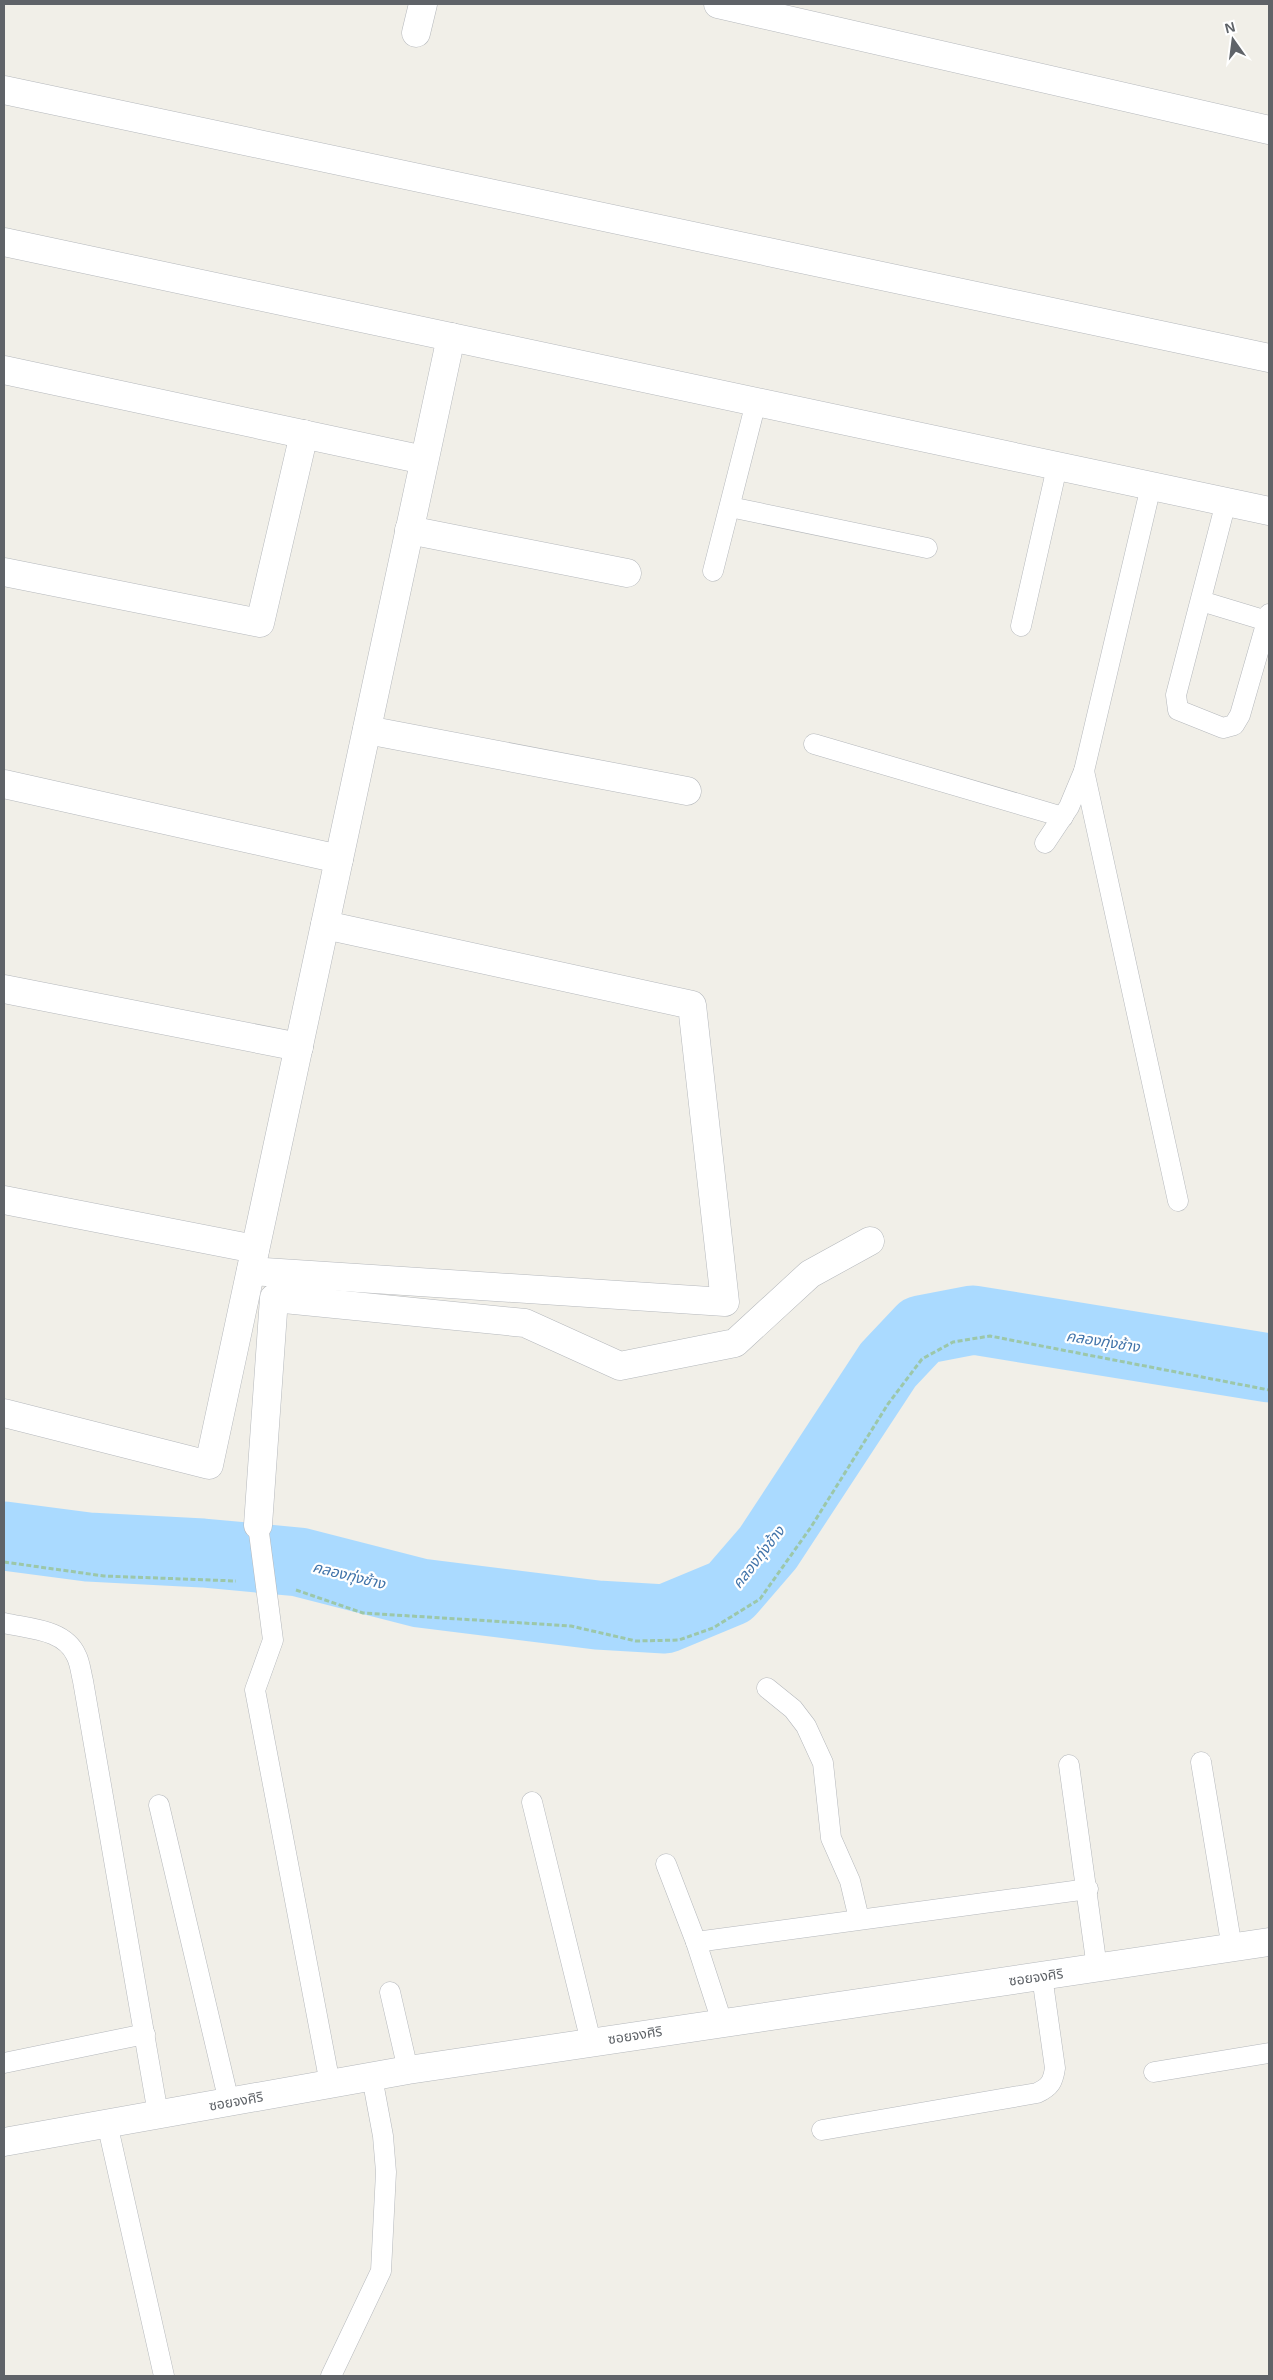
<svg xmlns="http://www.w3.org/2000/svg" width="1273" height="2380" font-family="Arial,'Noto Sans Thai',sans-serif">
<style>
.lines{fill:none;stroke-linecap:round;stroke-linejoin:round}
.river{stroke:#aadaff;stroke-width:69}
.service-casing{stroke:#b5b8bc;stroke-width:21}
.minor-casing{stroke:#b5b8bc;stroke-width:29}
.tertiary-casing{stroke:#b5b8bc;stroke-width:29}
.path{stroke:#9cc7a9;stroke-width:3;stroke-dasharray:5 2.5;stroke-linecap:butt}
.service{stroke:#fff;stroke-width:20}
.minor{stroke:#fff;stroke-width:28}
.tertiary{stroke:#fff;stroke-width:28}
.labels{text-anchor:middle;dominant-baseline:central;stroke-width:4.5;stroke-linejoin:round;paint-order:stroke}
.street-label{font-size:14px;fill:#5f6368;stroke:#fff}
.water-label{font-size:15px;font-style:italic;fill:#4174aa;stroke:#fff}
</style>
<rect width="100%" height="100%" fill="#f1efe8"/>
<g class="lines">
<polyline class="river" points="4,1536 88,1547 203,1553 299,1562 420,1593 597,1615 665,1619 730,1592 768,1548 888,1365 921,1330 973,1320 1269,1368"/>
<g class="service-casing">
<g id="service">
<polyline points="1226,502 1176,695 1178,710 1223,728 1234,725 1240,715 1269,614"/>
<polyline points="730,507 927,548"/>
<polyline points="713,571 756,402"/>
<polyline points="1201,601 1267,621"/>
<polyline points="1021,626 1057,467"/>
<polyline points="814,744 1063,817"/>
<polyline points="1084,771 1178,1201"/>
<polyline points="1045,843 1069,807 1084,771 1151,486"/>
<polyline points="258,1525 273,1640 255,1690 330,2084"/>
<path d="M4,1623C29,1629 64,1629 76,1655C80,1662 81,1673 83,1681L158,2114"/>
<polyline points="767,1688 793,1709 806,1726 823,1763 831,1838 850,1881 859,1919"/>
<polyline points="1201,1762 1232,1948"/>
<polyline points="1069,1765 1097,1968"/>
<polyline points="532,1802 591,2042"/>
<polyline points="159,1805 229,2102"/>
<polyline points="666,1864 696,1942"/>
<polyline points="390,1992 408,2070"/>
<polyline points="722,2022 696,1942 1088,1889"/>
<polyline points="4,2063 145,2034"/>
<polyline points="1154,2072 1269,2053"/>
<polyline points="107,2123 164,2376"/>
<path d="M822,2130L1037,2093C1050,2087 1053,2082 1055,2068L1042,1976"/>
<polyline points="331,2376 381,2271 386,2172 383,2136 372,2077"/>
</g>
</g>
<g class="minor-casing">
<g id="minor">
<polyline points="718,4 1269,130"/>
<polyline points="416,33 423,4"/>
<polyline points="4,90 1269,358"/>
<polyline points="4,242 1269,511"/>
<polyline points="4,370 424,460"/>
<polyline points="409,530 627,573"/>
<polyline points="4,572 260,623 304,434"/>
<polyline points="367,730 687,791"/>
<polyline points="4,784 339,859"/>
<polyline points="4,989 299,1047"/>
<polyline points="4,1200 255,1249"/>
<polyline points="251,1271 725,1302 692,1005 325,925"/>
<polyline points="4,1413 209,1465 451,337"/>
<polyline points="258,1525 274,1298 525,1323 620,1366 735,1343 810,1274 870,1241"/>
</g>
</g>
<g class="tertiary-casing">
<polyline id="tertiary" points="4,2142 408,2070 1269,1942"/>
</g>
<g class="path">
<polyline points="4,1562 104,1576 236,1581"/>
<polyline points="296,1590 363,1613 571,1626 636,1641 679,1640 713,1628 760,1599 811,1527 888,1404 922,1359 953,1342 990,1336 1269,1390"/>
</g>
<use href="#service" class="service"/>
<use href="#minor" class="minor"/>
<use href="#tertiary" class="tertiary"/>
</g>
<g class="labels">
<g class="street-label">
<text transform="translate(1036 1977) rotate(-8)">ซอยจงศิริ</text>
<text transform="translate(635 2035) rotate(-9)">ซอยจงศิริ</text>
<text transform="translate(236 2101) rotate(-10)">ซอยจงศิริ</text>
</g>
<g class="water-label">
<text transform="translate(1103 1341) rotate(9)">คลองทุ่งช้าง</text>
<text transform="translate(758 1557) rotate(-52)">คลองทุ่งช้าง</text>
<text transform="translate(349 1575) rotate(14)">คลองทุ่งช้าง</text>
</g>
</g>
<rect width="1273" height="2380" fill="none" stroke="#5f6368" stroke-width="10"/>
<g transform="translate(1233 40) rotate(346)" stroke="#ffffff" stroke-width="4" paint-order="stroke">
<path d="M0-4L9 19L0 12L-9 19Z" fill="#5f6368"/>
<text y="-8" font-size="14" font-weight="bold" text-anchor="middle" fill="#5f6368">N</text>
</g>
</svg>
